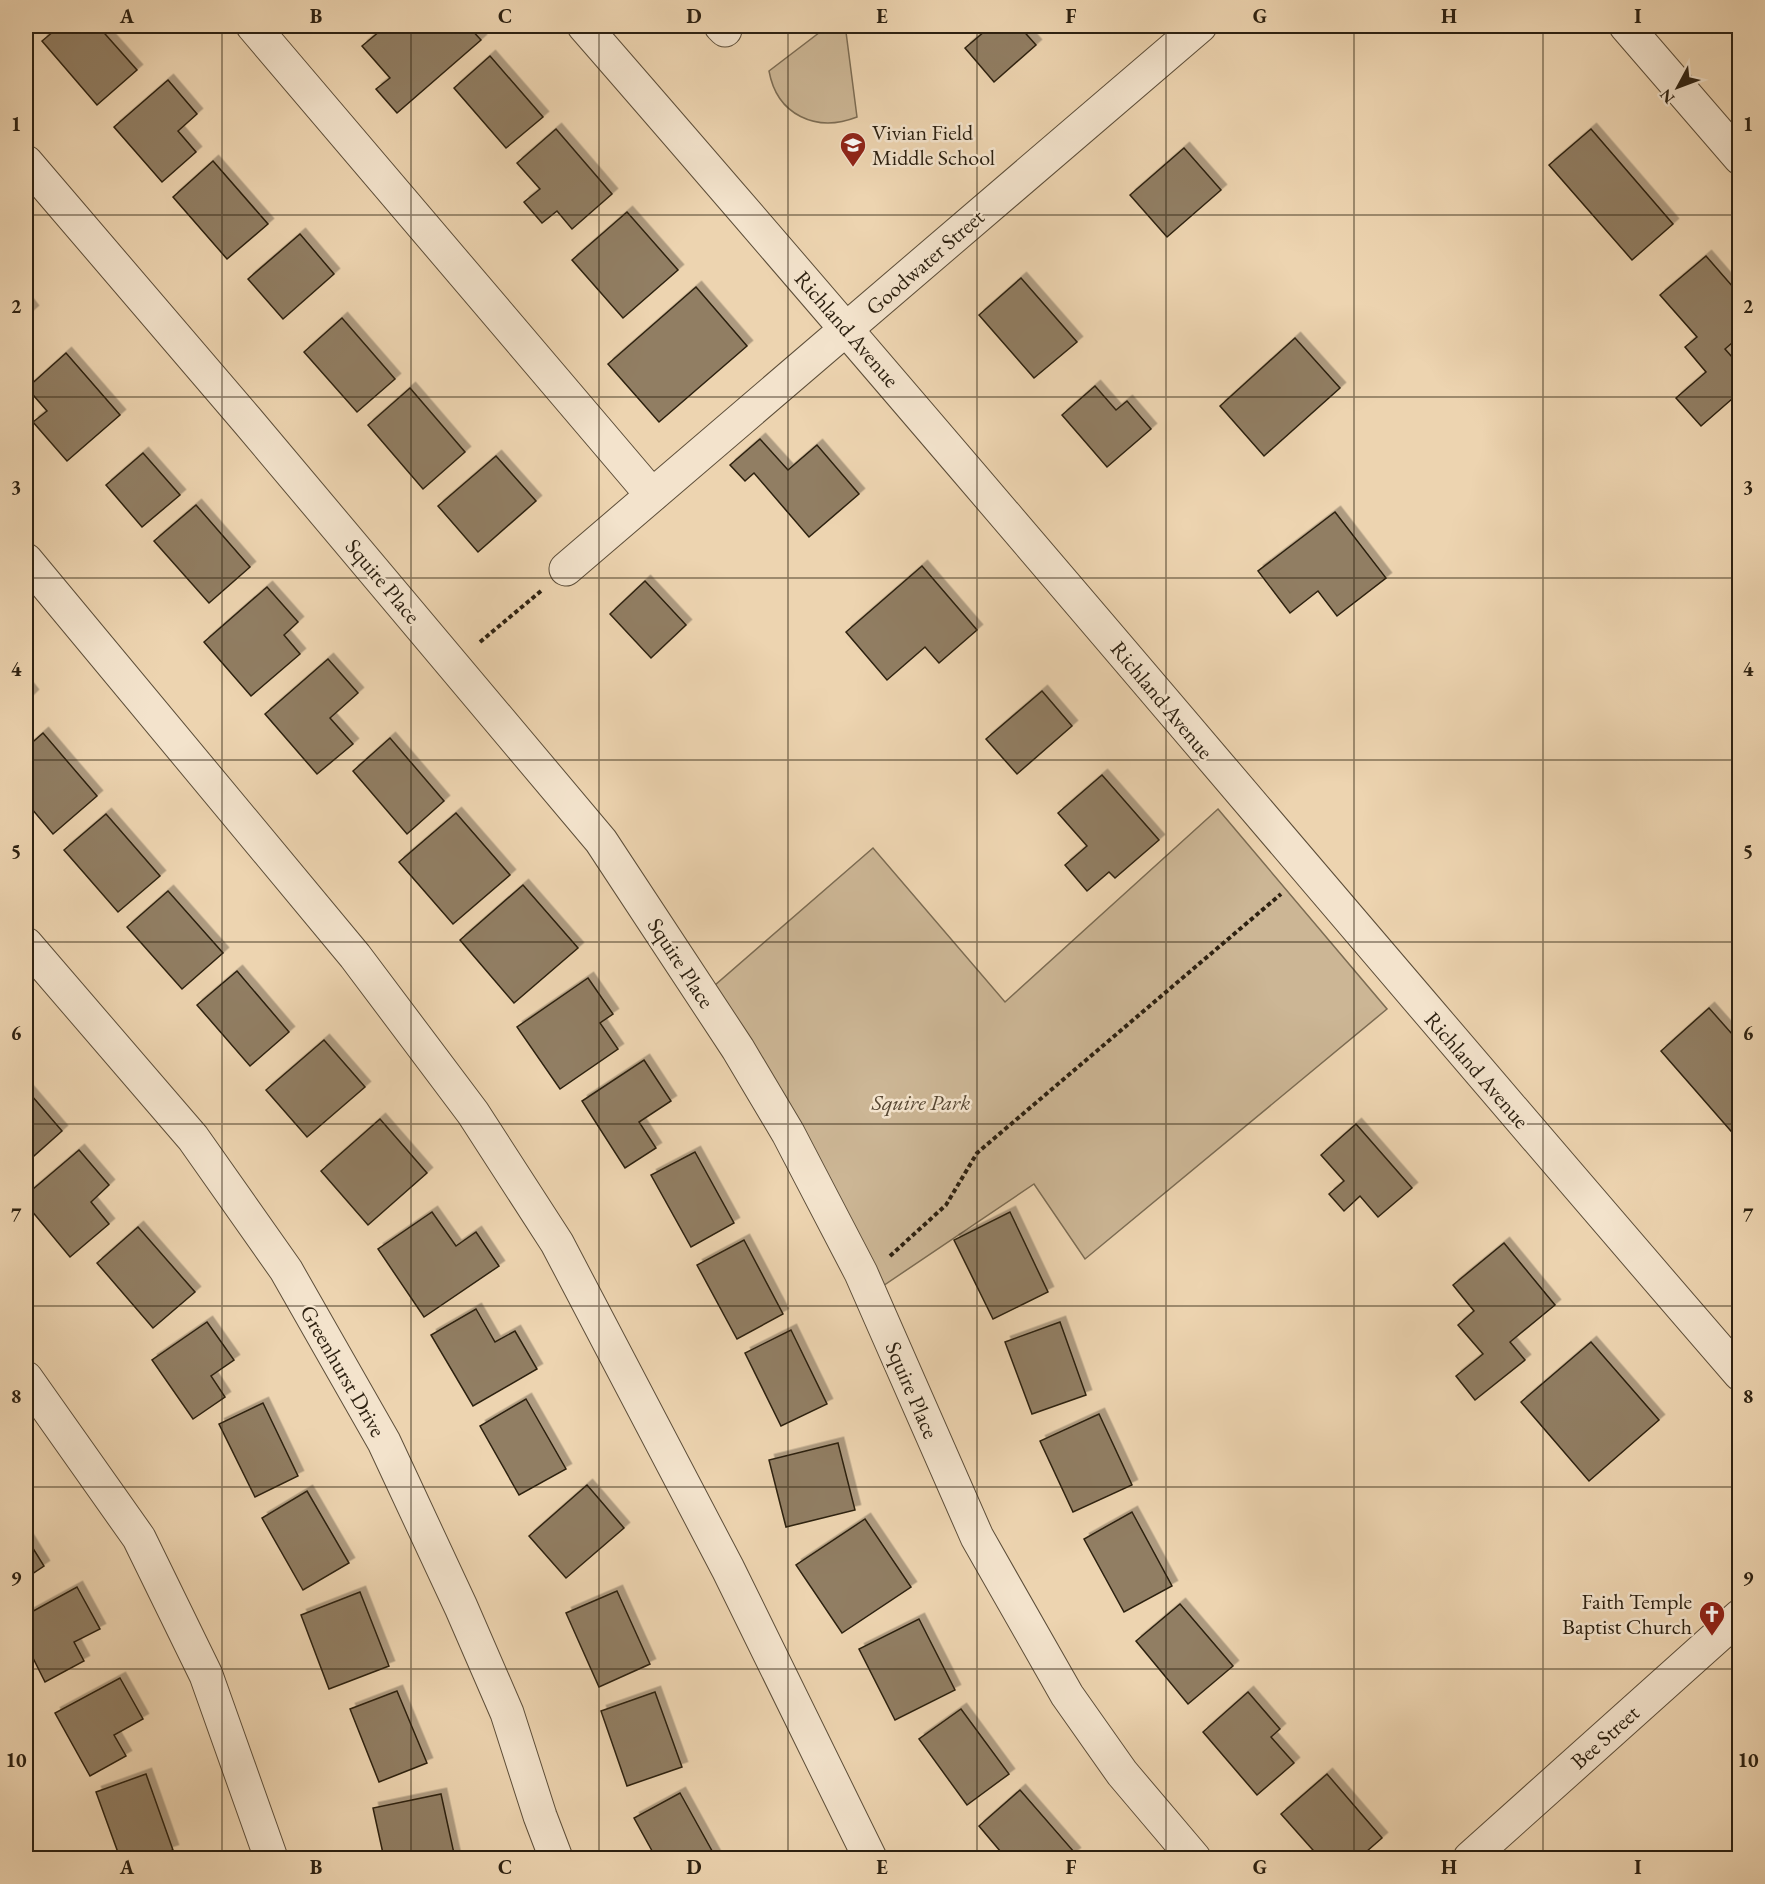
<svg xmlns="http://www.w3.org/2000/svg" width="1765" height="1884" font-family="'EB Garamond',serif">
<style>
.green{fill:#ccb695;stroke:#7c6c53;stroke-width:1.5}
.building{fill:#917e64;stroke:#2d2111;stroke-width:1.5;filter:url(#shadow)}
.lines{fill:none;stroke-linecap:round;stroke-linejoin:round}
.minor-casing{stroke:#5d4e39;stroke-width:35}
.path{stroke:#2d2111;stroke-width:4;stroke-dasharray:4.5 3;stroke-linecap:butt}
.minor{stroke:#f3e3cc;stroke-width:33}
.grid{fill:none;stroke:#2d2111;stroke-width:1.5;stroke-opacity:0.55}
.labels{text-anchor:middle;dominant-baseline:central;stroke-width:5;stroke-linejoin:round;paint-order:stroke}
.poi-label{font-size:22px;fill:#2d2111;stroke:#f3e3cc;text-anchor:start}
.street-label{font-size:22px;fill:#2d2111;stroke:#f3e3cc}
.park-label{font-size:22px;font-style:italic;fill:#554632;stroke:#f3e3cc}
.neatline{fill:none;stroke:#2d2111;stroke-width:2}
.grid-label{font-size:20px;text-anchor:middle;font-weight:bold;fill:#2d2111}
</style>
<defs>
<filter id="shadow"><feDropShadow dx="5.5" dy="-5.5" stdDeviation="0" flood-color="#0004"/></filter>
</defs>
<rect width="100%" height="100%" fill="#edd4b0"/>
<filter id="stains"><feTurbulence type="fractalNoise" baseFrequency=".00333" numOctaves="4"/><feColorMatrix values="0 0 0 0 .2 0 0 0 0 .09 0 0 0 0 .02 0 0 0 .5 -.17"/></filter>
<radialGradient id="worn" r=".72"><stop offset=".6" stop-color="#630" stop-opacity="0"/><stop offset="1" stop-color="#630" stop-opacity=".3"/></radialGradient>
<g class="green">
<path d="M828,26H847L846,32L857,117C816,133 777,115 769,71Z"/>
<polygon points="1218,809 1387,1009 1085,1259 1034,1184 874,1292 714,986 873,848 1005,1002"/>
</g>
<g class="building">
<polygon points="60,26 98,26 137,70 97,105 42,41"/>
<polygon points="386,26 468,26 481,40 397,113 376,89 390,78 362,46"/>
<polygon points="991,26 1019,26 1036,45 994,82 965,48"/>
<polygon points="490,56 543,117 506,148 454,88"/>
<polygon points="168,80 197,114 178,131 196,152 162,182 114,127"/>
<polygon points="556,129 612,194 572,229 557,211 542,223 524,202 540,189 517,163"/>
<polygon points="1591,129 1673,224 1632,260 1549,165"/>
<polygon points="1184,148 1221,190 1167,237 1130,195"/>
<polygon points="213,161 268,224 227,259 173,197"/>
<polygon points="627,212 678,270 623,318 572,260"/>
<polygon points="300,234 334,274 283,319 248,279"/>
<polygon points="1706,256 1740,295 1740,336 1725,349 1740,366 1740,392 1701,426 1676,398 1706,372 1685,347 1697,337 1660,295"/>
<polygon points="1021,278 1077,342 1034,378 979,315"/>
<polygon points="696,287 747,346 659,422 608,364"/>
<polygon points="26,302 33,311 26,317"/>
<polygon points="342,318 395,379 357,412 304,352"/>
<polygon points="1295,338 1340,388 1264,456 1220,406"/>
<polygon points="66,353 120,415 67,461 33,422 47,411 27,388"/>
<polygon points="1095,386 1116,410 1127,401 1151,429 1107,467 1062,415"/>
<polygon points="410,388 465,452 423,489 368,425"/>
<polygon points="760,439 788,470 817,445 859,494 809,537 754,473 745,481 730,465"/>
<polygon points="143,453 180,495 142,527 106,485"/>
<polygon points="496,456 536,501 478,552 438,506"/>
<polygon points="196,505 250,567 209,603 154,541"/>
<polygon points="1335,512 1386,578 1337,616 1318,591 1290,613 1258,571"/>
<polygon points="922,566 977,630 939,663 925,647 887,680 846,632"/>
<polygon points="645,581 686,625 651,658 610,614"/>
<polygon points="267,587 298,622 284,635 300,654 251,696 204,642"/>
<polygon points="328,659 358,693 330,718 353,744 317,774 265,714"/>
<polygon points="26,686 33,695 26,702"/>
<polygon points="1042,691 1072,726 1017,774 986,739"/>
<polygon points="43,733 97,796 53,834 26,802 26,748"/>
<polygon points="390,738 444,801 407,834 353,771"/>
<polygon points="1102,775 1159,840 1115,878 1109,872 1087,891 1065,865 1087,846 1058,813"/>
<polygon points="456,813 510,875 453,924 399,862"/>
<polygon points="106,814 160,876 118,912 64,850"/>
<polygon points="523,885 578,948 514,1003 460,940"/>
<polygon points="168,891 223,953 182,989 127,927"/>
<polygon points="237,971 289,1032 250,1066 197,1005"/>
<polygon points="588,978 613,1014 600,1023 618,1049 560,1089 517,1027"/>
<polygon points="1709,1008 1740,1043 1740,1136 1737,1138 1661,1051"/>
<polygon points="324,1040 365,1087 307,1137 266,1090"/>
<polygon points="644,1060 671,1101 639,1122 656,1148 625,1168 582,1101"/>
<polygon points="26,1089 62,1131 26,1163"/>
<polygon points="380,1119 427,1173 368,1225 321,1171"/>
<polygon points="1356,1124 1412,1188 1378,1217 1360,1196 1344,1211 1329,1194 1344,1181 1321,1155"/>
<polygon points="79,1150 109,1185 91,1202 109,1224 70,1257 26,1204 26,1195"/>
<polygon points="695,1152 734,1223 691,1247 651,1175"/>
<polygon points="432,1212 456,1246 476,1232 499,1266 424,1317 378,1249"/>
<polygon points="1010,1212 1048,1292 993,1319 954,1240"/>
<polygon points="138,1227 195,1292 153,1328 97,1263"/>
<polygon points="744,1240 783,1314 737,1339 697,1265"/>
<polygon points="1504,1243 1555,1305 1510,1342 1525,1360 1475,1400 1456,1376 1483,1354 1458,1325 1474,1311 1453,1285"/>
<polygon points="476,1309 495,1342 515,1331 537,1369 473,1406 431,1335"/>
<polygon points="207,1322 234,1360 211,1376 225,1397 193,1419 152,1360"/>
<polygon points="1060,1322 1086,1395 1032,1414 1005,1342"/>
<polygon points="791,1330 827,1404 781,1426 745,1353"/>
<polygon points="1591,1342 1659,1420 1589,1481 1521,1402"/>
<polygon points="526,1399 566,1469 519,1495 480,1426"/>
<polygon points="263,1403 298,1476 255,1497 219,1424"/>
<polygon points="1099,1414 1132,1485 1073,1512 1040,1441"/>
<polygon points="838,1443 855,1510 786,1527 769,1460"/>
<polygon points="587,1485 624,1528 566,1578 529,1536"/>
<polygon points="307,1491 349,1563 303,1590 262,1518"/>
<polygon points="1132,1512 1172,1586 1124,1612 1084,1539"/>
<polygon points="865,1519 911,1587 842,1633 796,1565"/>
<polygon points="26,1537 44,1566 26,1578"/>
<polygon points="77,1587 100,1629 74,1642 84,1661 45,1682 26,1644 26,1615"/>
<polygon points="617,1591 650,1664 599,1687 566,1613"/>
<polygon points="360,1592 389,1666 329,1689 301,1615"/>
<polygon points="1180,1604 1233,1666 1188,1704 1136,1641"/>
<polygon points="919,1619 955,1690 895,1720 859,1649"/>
<polygon points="120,1678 143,1719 114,1735 126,1756 90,1776 55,1713"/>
<polygon points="397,1691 427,1763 379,1782 350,1709"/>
<polygon points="655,1692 682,1767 627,1786 601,1711"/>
<polygon points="1248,1692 1280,1729 1271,1737 1294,1763 1257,1795 1203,1732"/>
<polygon points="961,1709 1009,1774 967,1805 919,1739"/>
<polygon points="146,1774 173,1850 149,1858 120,1858 96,1792"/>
<polygon points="1327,1774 1382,1838 1359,1858 1320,1858 1281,1814"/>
<polygon points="1020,1790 1075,1853 1068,1858 1006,1858 979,1826"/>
<polygon points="680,1793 716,1858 656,1858 634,1818"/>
<polygon points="441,1794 455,1858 384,1858 373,1808"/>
</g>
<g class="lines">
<g class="minor-casing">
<g id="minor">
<polyline points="253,26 652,495"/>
<path d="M584,26C973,472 1352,926 1740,1374"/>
<polyline points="721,26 725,30"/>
<polyline points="1626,26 1740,158"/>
<polyline points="26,162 246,419 601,841 738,1049 788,1133 861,1273 977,1537 1067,1695 1122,1773 1194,1858"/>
<polyline points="26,560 355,956 473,1113 557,1243 728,1569 870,1858"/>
<polyline points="566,569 1200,26"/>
<polyline points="26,944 193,1138 286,1270 384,1442 461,1607 507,1713 540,1816 556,1858"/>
<polyline points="26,1378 139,1538 206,1675 271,1858"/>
<polyline points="1470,1858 1740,1616"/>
</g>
</g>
<g class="path">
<polyline points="480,642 541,591"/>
<polyline points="890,1256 946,1205 977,1153 1281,894"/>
</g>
<use href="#minor" class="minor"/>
</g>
<path class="grid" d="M222,26V1858M411,26V1858M599,26V1858M788,26V1858M977,26V1858M1166,26V1858M1354,26V1858M1543,26V1858M26,215H1740M26,397H1740M26,578H1740M26,760H1740M26,942H1740M26,1124H1740M26,1306H1740M26,1487H1740M26,1669H1740"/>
<defs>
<g id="school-pin" transform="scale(1.35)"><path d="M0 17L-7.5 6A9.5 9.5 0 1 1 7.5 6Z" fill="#8f2418" stroke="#f3e3cc"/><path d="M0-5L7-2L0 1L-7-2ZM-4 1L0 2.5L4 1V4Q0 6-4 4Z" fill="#fff"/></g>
<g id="church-pin" transform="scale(1.35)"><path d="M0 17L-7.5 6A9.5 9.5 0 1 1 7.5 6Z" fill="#8f2418" stroke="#f3e3cc"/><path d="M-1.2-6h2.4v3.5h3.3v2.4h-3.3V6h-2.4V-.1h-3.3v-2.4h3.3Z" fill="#fff"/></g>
</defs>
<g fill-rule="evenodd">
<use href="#school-pin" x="853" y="145"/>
<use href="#church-pin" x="1712" y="1614"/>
</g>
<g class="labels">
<g class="poi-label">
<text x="872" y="132">Vivian Field<tspan x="872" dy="25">Middle School</tspan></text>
<text x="1692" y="1601" text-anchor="end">Faith Temple<tspan x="1692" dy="25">Baptist Church</tspan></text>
</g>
<g class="street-label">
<text transform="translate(925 262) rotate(-41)">Goodwater Street</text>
<text transform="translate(847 329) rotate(49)">Richland Avenue</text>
<text transform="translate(383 581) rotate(50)">Squire Place</text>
<text transform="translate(1162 700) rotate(50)">Richland Avenue</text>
<text transform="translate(681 963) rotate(57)">Squire Place</text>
<text transform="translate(1477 1070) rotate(49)">Richland Avenue</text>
<text transform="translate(343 1371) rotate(60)">Greenhurst Drive</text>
<text transform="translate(912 1390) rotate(67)">Squire Place</text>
<text transform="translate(1605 1737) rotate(-42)">Bee Street</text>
</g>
<g class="park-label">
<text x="921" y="1102">Squire Park</text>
</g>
</g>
<rect width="1765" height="1884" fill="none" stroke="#edd4b0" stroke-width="66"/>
<g transform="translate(1678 87) rotate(229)" stroke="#f3e3cc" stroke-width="4.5" paint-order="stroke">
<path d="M0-4.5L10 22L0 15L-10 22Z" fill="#2d2111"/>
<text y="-9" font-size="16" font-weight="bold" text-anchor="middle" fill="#2d2111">N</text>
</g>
<rect x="33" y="33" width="1699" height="1818" class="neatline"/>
<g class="grid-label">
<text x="127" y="23">A</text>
<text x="316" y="23">B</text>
<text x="505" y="23">C</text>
<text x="694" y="23">D</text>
<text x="882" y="23">E</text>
<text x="1071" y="23">F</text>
<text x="1260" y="23">G</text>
<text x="1449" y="23">H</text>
<text x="1638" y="23">I</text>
<text x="16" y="131">1</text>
<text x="1748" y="131">1</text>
<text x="16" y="313">2</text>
<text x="1748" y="313">2</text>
<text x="16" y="494">3</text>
<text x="1748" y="494">3</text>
<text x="16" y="676">4</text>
<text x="1748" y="676">4</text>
<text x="16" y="858">5</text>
<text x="1748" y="858">5</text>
<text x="16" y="1040">6</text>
<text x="1748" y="1040">6</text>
<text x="16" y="1222">7</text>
<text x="1748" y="1222">7</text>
<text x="16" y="1403">8</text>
<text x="1748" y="1403">8</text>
<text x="16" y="1585">9</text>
<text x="1748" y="1585">9</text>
<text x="16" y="1767">10</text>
<text x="1748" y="1767">10</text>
<text x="127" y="1874">A</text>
<text x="316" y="1874">B</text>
<text x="505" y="1874">C</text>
<text x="694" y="1874">D</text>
<text x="882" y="1874">E</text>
<text x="1071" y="1874">F</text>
<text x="1260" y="1874">G</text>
<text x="1449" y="1874">H</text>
<text x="1638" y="1874">I</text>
</g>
<rect width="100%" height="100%" filter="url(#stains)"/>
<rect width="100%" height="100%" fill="url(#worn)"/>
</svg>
